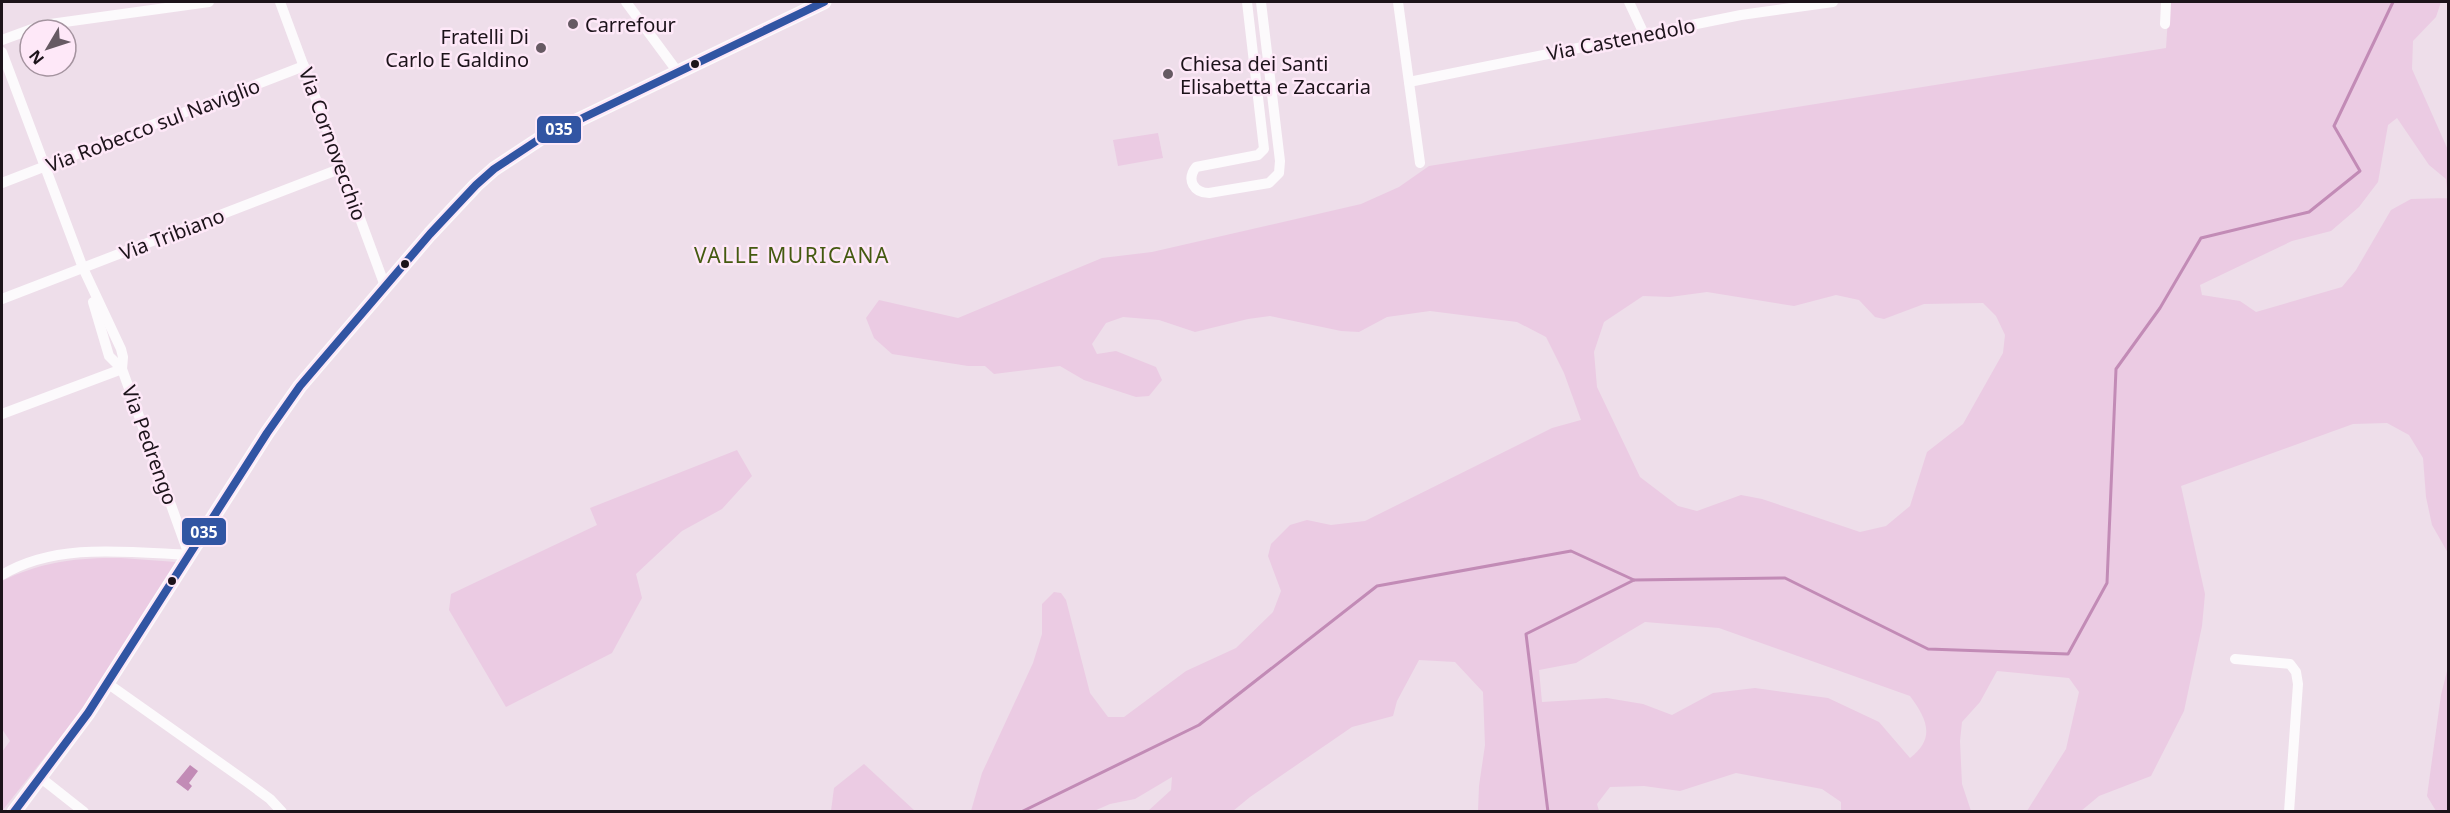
<svg xmlns="http://www.w3.org/2000/svg" width="2450" height="813" font-family="'Noto Sans',sans-serif">
<style>
.green{fill:#ebcbe3;fill-rule:evenodd}
.water{fill:#c28bb6}
.lines{fill:none;stroke-linecap:round;stroke-linejoin:round}
.stream{stroke:#c28bb6;stroke-width:3}
.street{stroke:#fcfafc;stroke-width:10}
.secondary{stroke:#fcfafc;stroke-width:15}
.bus-1-casing{stroke:#fee8f8;stroke-width:12}
.bus-1{stroke:#3155a3;stroke-width:8}
.poi-dot{fill:#665a63;stroke:#fee8f8;stroke-width:2}
.bus-dot{fill:#1c131a;stroke:#fee8f8;stroke-width:2}
.labels{text-anchor:middle;dominant-baseline:central;stroke-width:5;stroke-linejoin:round;paint-order:stroke}
.poi-label{font-size:20px;fill:#1c131a;stroke:#fee8f8;text-anchor:start}
.street-label{font-size:20px;fill:#1c131a;stroke:#fee8f8}
.neighbourhood-label{font-size:21px;letter-spacing:1.5px;fill:#445a10;stroke:#fee8f8}
.line-badge{stroke:#fee8f8;stroke-width:2}
.badge-label{font-size:16px;text-anchor:middle;font-weight:bold;fill:#fff}
</style>
<rect width="100%" height="100%" fill="#eedeea"/>
<g class="green">
<path d="M2169,2H2441L2436,17L2413,41L2412,69L2448,150V553L2432,525L2426,497L2423,458L2409,435L2387,423L2353,424L2181,486L2205,594L2202,626L2184,711L2151,776L2099,796L2081,811H2027L2066,749L2079,692L2069,678L1997,671L1980,702L1962,722L1960,741L1962,784L1971,811H1841V802L1822,789L1736,773L1680,791L1644,786L1610,787L1597,804L1599,811H1478L1479,786L1485,745L1483,692L1455,662L1419,660L1397,701L1393,716L1352,727L1250,797L1233,811H1148L1171,790L1172,777L1135,799L1110,804L1094,811H971L982,773L1033,663L1042,634V604L1054,592L1061,593L1066,600L1090,693L1108,717H1124L1186,671L1236,648L1273,612L1281,591L1268,556L1271,544L1290,525L1307,520L1331,525L1365,521L1552,428L1581,420L1564,373L1546,337L1517,322L1430,311L1387,317L1359,332L1341,331L1270,316L1248,319L1195,332L1159,320L1123,317L1106,323L1092,344L1097,354L1116,351L1156,367L1162,380L1149,396L1136,397L1084,380L1060,366L994,374L985,366H968L892,354L874,338L866,318L879,300L958,318L1102,258L1152,252L1361,204L1399,187L1429,166L2166,48ZM2397,118L2429,165L2446,179L2448,198L2411,199L2391,210L2356,270L2342,287L2256,312L2240,301L2202,295L2200,285L2292,241L2331,231L2359,207L2378,182L2388,125ZM1707,292L1794,306L1836,295L1859,300L1875,317L1884,319L1924,304L1983,303L1996,316L2005,335L2003,353L1963,424L1927,452L1910,506L1886,526L1860,532L1762,499L1741,495L1697,511L1678,506L1640,477L1597,387L1594,352L1604,322L1643,296L1670,297ZM1645,622L1719,628L1910,696C1927,719 1936,738 1910,758L1879,722L1828,698L1755,688L1713,693L1672,715L1643,704L1607,698L1542,702L1539,670L1576,663Z"/>
<polygon points="1158,133 1163,158 1118,166 1113,140"/>
<polygon points="737,450 752,476 722,509 682,531 636,574 642,598 612,653 506,707 449,610 451,594 597,525 590,508"/>
<path d="M121,558L176,562L83,709L2,811V752L10,741L2,729V581C40,562 78,557 121,558Z"/>
<polygon points="2448,667 2448,811 2436,811 2427,796 2441,695"/>
<polygon points="864,764 915,811 831,811 834,788"/>
</g>
<polygon class="water" points="190,765 198,771 189,783 192,786 188,791 176,782"/>
<g class="lines">
<g class="stream">
<polyline points="1021,812 1199,725 1377,586 1571,551 1634,580"/>
<polyline points="1548,812 1526,634 1634,580 1785,578 1928,649 2068,654 2107,583 2116,369 2160,308 2201,238 2309,212 2360,171 2334,126 2393,2"/>
</g>
<g class="street">
<polyline points="280,2 385,286"/>
<polyline points="626,2 677,71"/>
<path d="M1247,2L1264,149L1258,155L1196,167C1186,180 1194,193 1209,193L1269,183L1279,173L1280,161L1261,2"/>
<polyline points="1398,2 1420,163"/>
<polyline points="1629,2 1644,34"/>
<polyline points="2165,24 2166,2"/>
<polyline points="2,40 43,25 209,2"/>
<path d="M2,52L83,268L121,349L123,357L122,369L189,555C128,552 56,542 2,575"/>
<polyline points="1409,82 1741,15 1833,2"/>
<polyline points="2,183 304,66"/>
<polyline points="2,299 342,168"/>
<polyline points="93,302 109,356 122,369"/>
<polyline points="2,414 122,369"/>
<polyline points="2235,659 2290,664 2296,672 2298,684 2289,812"/>
<polyline points="107,683 247,782 270,799 282,812"/>
<polyline points="41,778 84,812"/>
</g>
<polyline class="secondary" points="14,812 88,713 267,433 300,386 430,234 476,185 494,169 541,138 824,2"/>
<g class="bus-1-casing">
<polyline id="bus-1" points="14,812 88,713 267,433 300,386 430,234 476,185 494,169 541,138 824,2"/>
</g>
<use href="#bus-1" class="bus-1"/>
</g>
<g class="poi-dot">
<circle cx="573" cy="24" r="6"/>
<circle cx="541" cy="48" r="6"/>
<circle cx="1168" cy="74" r="6"/>
</g>
<g class="bus-dot">
<circle cx="695" cy="64" r="5"/>
<circle cx="405" cy="264" r="5"/>
<circle cx="172" cy="581" r="5"/>
</g>
<g class="labels">
<g class="poi-label">
<text x="585" y="24">Carrefour</text>
<text x="529" y="36" text-anchor="end">Fratelli Di<tspan x="529" dy="23">Carlo E Galdino</tspan></text>
<text x="1180" y="63">Chiesa dei Santi<tspan x="1180" dy="23">Elisabetta e Zaccaria</tspan></text>
</g>
<g class="street-label">
<text transform="translate(1621 39) rotate(-11)">Via Castenedolo</text>
<text transform="translate(153 125) rotate(-21)">Via Robecco sul Naviglio</text>
<text transform="translate(333 144) rotate(70)">Via Cornovecchio</text>
<text transform="translate(172 234) rotate(-21)">Via Tribiano</text>
<text transform="translate(150 445) rotate(70)">Via Pedrengo</text>
</g>
<g class="neighbourhood-label">
<text x="792" y="255">VALLE MURICANA</text>
</g>
</g>
<g class="line-badge">
<rect x="536" y="115" width="46" height="29" rx="6" fill="#3155a3"/>
<rect x="181" y="517" width="46" height="29" rx="6" fill="#3155a3"/>
</g>
<g class="badge-label">
<text x="559" y="135">035</text>
<text x="204" y="538">035</text>
</g>
<rect width="2450" height="813" fill="none" stroke="#1c131a" stroke-width="6"/>
<g transform="translate(48 48) rotate(231)"><circle r="28" fill="#fee8f8" stroke="#a4939f" stroke-width="1.5"/>
<path d="M0-4.5L10 22L0 15L-10 22Z" fill="#665a63"/>
<text y="-9" font-size="16" font-weight="bold" text-anchor="middle" fill="#1c131a">N</text>
</g>
</svg>
